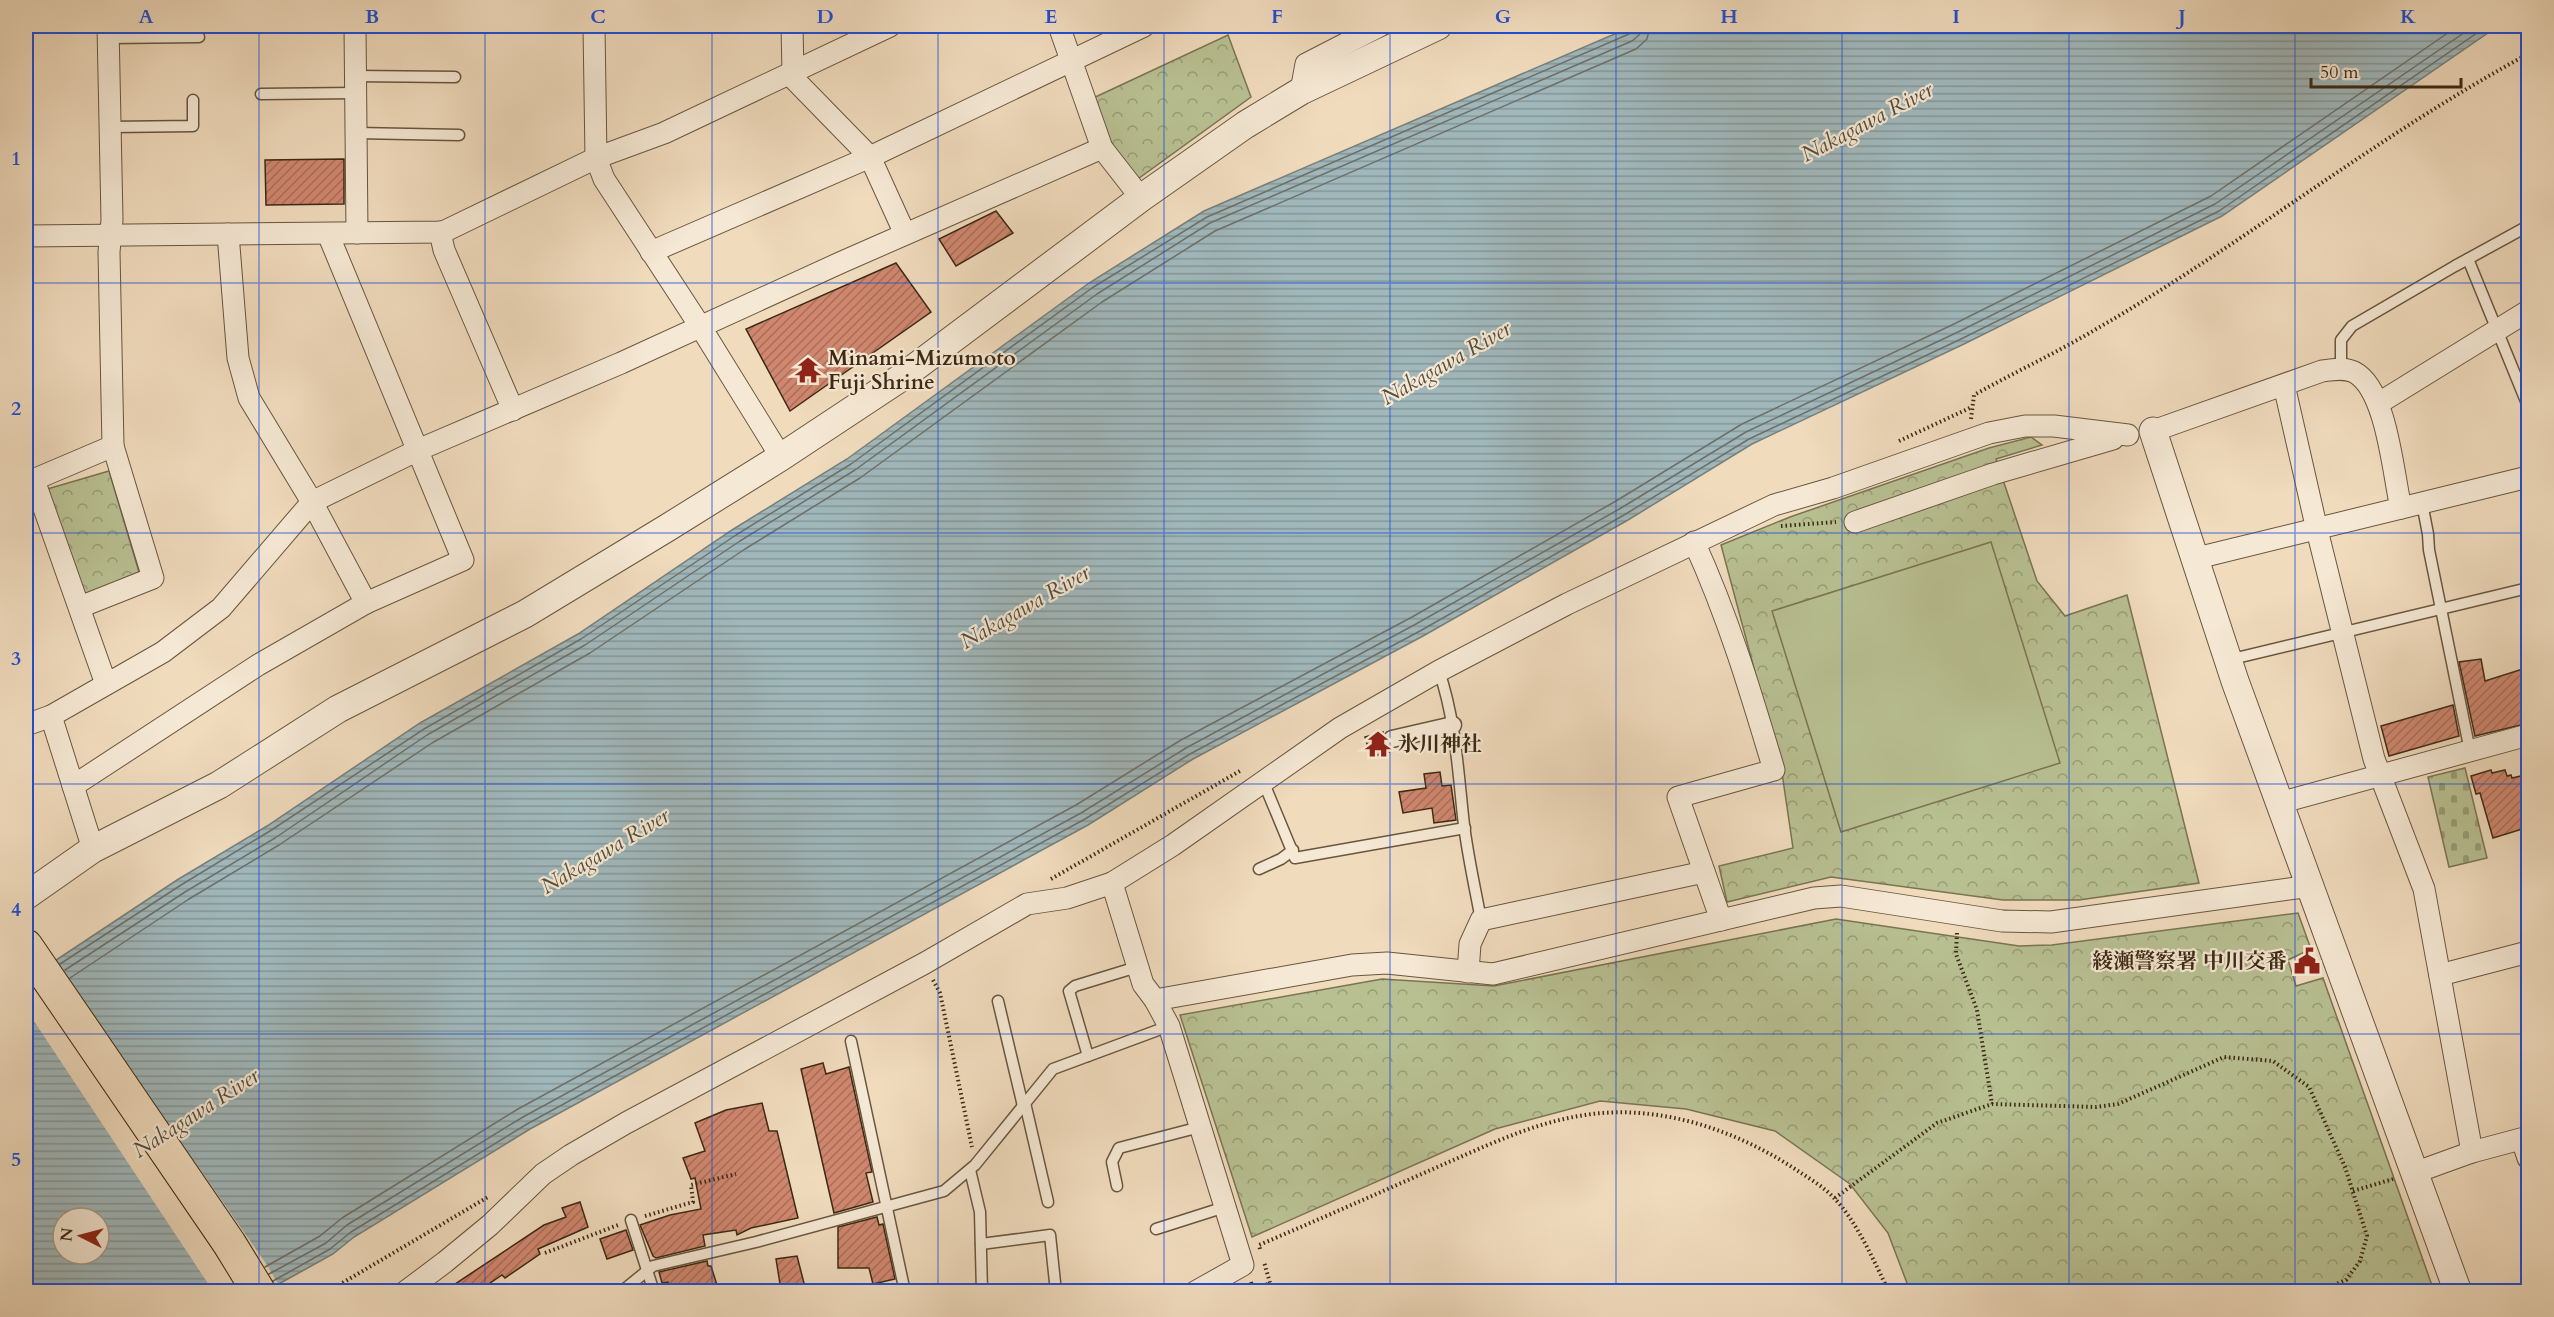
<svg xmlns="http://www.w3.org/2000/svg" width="2554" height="1317" font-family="Cardo,'Noto Serif JP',serif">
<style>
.forest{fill:url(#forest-crowns);stroke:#7a7452;stroke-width:1.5}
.cemetery{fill:url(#cemetery-stones);stroke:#7a7452;stroke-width:1.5}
.pitch{fill:#b8c092;stroke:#7a7452;stroke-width:1.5}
.water{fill:url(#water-rules);stroke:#787f78;stroke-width:1.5;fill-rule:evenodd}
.pier{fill:#f0dbbd}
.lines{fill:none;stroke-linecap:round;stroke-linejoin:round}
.shore{stroke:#6e7068;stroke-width:1.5}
.building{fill:url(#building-hatch);stroke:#3c2913;stroke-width:1.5}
.service-casing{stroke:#69563e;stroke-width:13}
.pedestrian-casing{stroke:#69563e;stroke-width:19}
.minor-casing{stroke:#69563e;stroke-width:23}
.tertiary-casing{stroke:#69563e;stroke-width:29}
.primary-casing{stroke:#3c2913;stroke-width:35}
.path{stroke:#3c2913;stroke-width:4;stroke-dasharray:1.5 3;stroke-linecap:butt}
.service{stroke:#f5e8d4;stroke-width:10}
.pedestrian{stroke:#f5e8d4;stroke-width:16}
.minor{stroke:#f5e8d4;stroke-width:21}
.tertiary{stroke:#f5e8d4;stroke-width:27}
.primary{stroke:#f0dbbd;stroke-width:33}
.grid{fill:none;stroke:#1d4ed8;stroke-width:1.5;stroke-opacity:0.55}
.labels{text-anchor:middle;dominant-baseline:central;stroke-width:4.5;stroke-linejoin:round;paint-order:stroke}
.poi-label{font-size:21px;font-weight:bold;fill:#3c2913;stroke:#f5e8d4;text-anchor:start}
.water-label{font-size:22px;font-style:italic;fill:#554d3d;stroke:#f5e8d4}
.neatline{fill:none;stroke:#1d4ed8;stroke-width:2}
.grid-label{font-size:20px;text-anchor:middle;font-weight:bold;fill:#1d4ed8}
</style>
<defs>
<pattern id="forest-crowns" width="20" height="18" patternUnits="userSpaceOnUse" patternTransform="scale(1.5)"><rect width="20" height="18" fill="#b8c092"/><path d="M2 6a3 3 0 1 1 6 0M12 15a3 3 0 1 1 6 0" fill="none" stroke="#979c76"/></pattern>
<pattern id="cemetery-stones" width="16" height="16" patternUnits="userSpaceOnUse" patternTransform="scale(1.5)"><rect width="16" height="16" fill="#b8c092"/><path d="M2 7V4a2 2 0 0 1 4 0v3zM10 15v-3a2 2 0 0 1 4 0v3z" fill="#979c76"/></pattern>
<pattern id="water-rules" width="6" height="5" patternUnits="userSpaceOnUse" patternTransform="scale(1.5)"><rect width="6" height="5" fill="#a0b8bc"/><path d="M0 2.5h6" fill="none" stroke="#849698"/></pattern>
<pattern id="building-hatch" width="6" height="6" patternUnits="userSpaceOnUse" patternTransform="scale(1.5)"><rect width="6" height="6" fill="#d0876f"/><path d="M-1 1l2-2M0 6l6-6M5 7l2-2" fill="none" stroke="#aa6e5a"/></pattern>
</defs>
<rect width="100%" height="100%" fill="#f0dbbd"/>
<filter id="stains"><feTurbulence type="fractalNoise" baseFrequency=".00333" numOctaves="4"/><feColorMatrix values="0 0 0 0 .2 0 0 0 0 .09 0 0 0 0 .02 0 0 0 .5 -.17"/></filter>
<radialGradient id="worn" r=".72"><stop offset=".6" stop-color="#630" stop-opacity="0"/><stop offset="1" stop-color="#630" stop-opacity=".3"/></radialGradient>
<g class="forest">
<polygon points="1228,35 1251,97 1135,181 1106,147 1089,100"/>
<polygon points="2031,437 2042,445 1996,459 2037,581 2065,616 2127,595 2199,883 2079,900 2003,900 1831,877 1727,902 1719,866 1793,848 1782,773 1721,545 1790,517 1989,448"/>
<polygon points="109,471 139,572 82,598 44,490"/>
<polygon points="2298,913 2311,949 2288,960 2296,986 2323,978 2434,1291 1910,1291 1888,1233 1850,1184 1775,1131 1686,1109 1600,1101 1495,1129 1252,1237 1180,1015 1382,979 1494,986 1836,919 2019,946 2052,945"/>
</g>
<polygon class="cemetery" points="2465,768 2487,858 2449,867 2428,777"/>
<polygon class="pitch" points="1991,542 2060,763 1841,832 1772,611"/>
<path class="water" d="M1633,26H2498L2222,216L1964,344L1752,444L1628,520L1423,636L1193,759L1088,825L530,1129L354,1237L333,1254L266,1291L26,1292V980L177,880L267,826L420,723L578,634L732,530L847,459L1089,283L1204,211ZM63,1218H99V1254H63Z"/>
<polygon class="pier" points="52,959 267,1265 280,1287 273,1292 213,1291 26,1009 26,976"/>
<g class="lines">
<g class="shore">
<polyline points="60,964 181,885 270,831 424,729 581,639 736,535 851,464 1092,288 1207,217 1629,34 1633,26"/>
<polyline points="65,970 185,892 275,838 427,735 585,645 740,541 855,470 1097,294 1210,223 1632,41 1639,35 1641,26"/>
<polyline points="70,978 189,899 279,845 432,743 590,653 745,549 860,478 1102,302 1215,231 1636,49 1647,39 1650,26"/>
<polyline points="265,1267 320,1236 342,1218 518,1109 1076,805 1181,740 1412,617 1616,501 1742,424 1954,324 2211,196 2458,26"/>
<polyline points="269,1274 326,1243 347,1225 523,1117 1081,813 1186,748 1416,624 1621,508 1746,432 1958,332 2215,204 2474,26"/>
<polyline points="273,1281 330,1249 351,1232 527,1124 1085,819 1190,754 1420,631 1624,515 1749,439 1961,339 2219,211 2487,26"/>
</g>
</g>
<g class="building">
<polygon points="344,159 344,204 266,205 265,160"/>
<polygon points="996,211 1013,233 956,266 939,239"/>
<polygon points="896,263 931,312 790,411 746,329"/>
<polygon points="2481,659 2485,681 2529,667 2529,723 2475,736 2459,662"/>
<polygon points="2453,705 2459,736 2389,756 2381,726"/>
<polygon points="1383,732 1382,742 1389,752 1371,757 1365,737"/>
<polygon points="2491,770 2492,773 2505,770 2507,776 2511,775 2512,778 2521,776 2525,792 2529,791 2529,827 2493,838 2480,793 2476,794 2471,776"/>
<polygon points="1440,772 1442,786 1451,785 1456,820 1434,823 1432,808 1403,813 1399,792 1426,788 1424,774"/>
<polygon points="823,1063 826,1074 849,1067 872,1172 866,1173 873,1202 834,1213 801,1069"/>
<polygon points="762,1103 769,1131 777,1131 798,1218 751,1228 737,1235 736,1230 703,1235 705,1246 656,1258 653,1256 640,1225 670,1215 701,1209 695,1178 691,1179 683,1158 705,1151 695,1123 726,1110"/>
<polygon points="580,1202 588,1227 538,1249 540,1254 505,1278 502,1275 477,1292 443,1292 544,1225 566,1217 562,1208"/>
<polygon points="877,1217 879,1225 883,1224 895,1279 873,1284 869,1268 838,1268 838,1227"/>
<polygon points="626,1230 633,1250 607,1259 600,1239"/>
<polygon points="797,1256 805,1287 781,1290 776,1259"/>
<polygon points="707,1261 708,1266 711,1266 717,1285 693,1292 670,1292 668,1282 662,1283 659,1272"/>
</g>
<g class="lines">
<g class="service-casing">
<g id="service">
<polyline points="108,38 199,37"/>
<polyline points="355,76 455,77"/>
<polyline points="261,94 356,93"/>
<polyline points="111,127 193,126 193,100"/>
<polyline points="357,133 459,135"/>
<polyline points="2468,259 2528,406"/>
<polyline points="2341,368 2341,340 2352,326 2455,266 2528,226"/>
<polyline points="2422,503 2428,534 2429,550 2470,751"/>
<polyline points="2228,660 2528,588"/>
<path d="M1439,671C1456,721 1458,773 1464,825C1468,857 1475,888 1481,920"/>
<polyline points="1263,781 1295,858 1465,828"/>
<polyline points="1259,869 1281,859 1293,850"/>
<polyline points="998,1001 1023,1106"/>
<polyline points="851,1041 905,1292"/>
<polyline points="1088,1056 1069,991 1075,986 1137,967"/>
<polyline points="1025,1103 1048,1202"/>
<polyline points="970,1170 980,1212 982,1292"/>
<polyline points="1117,1186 1112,1162 1119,1148 1200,1127"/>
<polyline points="631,1220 654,1292"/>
<polyline points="1156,1229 1225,1207"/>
<polyline points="981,1244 1050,1235 1056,1292"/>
<polyline points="621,1292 653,1266 756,1242 944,1191 975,1165 1053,1069 1169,1026"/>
</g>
</g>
<g class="pedestrian-casing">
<polyline id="pedestrian" points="1392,739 1453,725"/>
</g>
<g class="minor-casing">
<g id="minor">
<polyline points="355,26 357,233"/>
<polyline points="594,26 596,158 604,179 700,326 781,457"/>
<polyline points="792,26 793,73"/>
<polyline points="1059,26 1102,148 1141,198"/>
<polyline points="789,74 870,157 905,234"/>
<polyline points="1301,91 1306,64 1380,26"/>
<polyline points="440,232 444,250 513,410"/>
<polyline points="228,234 238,358 249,398 312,502 366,603"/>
<polyline points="26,236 443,232 596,158 664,133 890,26"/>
<polyline points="651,252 870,157 1144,26"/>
<polyline points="2284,385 2317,530 2374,759 2424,889 2472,1152"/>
<polyline points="2379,403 2528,311"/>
<path d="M2153,431L2322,371C2333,370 2343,367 2354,372C2387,389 2393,474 2401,508"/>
<polyline points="34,480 106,684"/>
<polyline points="26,483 113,446 109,252 112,220 108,26"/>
<polyline points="1855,522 1993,474 2113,439"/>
<path d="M1694,542C1728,616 1751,693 1774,770L1678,797L1721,920"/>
<polyline points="2193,559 2528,477"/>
<polyline points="80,607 153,578 113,446"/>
<polyline points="51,716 93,849"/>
<polyline points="26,725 51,716 163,652 221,608 312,502 418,450 621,363 842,262 1102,148"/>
<polyline points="73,786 258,665 366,603 463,560 328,234"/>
<polyline points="2279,803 2528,735"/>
<polyline points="1112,883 1143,984 1155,1000 1169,1026 1243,1265 1195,1292"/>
<polyline points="1468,972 1470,944 1481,920 1704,872"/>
<polyline points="2440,975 2528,952"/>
<polyline points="1155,1000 1352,965 1387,963 1493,974 1814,898 1841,896 2002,921 2051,922 2311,886"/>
<polyline points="2522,1140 2528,1158"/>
<polyline points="2414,1173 2472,1152 2528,1137"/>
<polyline points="405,1292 445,1262 490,1225 543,1174 571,1155 626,1123 925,963 1027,904 1067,898 1112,883 1173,845 1340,728 1439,671 1567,604 1774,505 1833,488 1989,433 2025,426 2054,426 2128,435"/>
</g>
</g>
<g class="tertiary-casing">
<g id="tertiary">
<polyline points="2153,431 2235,681 2458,1292"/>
<polyline points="26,896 93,849 219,785 338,709 525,614 667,528 781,457 902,377 1141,198 1245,125 1301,91 1438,26"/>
</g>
</g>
<g class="primary-casing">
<polyline id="primary" points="26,946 229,1243 259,1292"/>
</g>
<g class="path">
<path d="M1971,419L1974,395C2015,372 2058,352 2098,328C2245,243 2378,135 2528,54"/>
<polyline points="1899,441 1972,407"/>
<polyline points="1781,526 1836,522"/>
<polyline points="1051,879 1240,771"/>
<polyline points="1957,933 1956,954 1977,1010 1992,1104"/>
<polyline points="933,980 940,993 945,1017 972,1147"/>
<polyline points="2353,1191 2393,1179"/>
<polyline points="1835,1198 1937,1123 1992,1104 2096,1107 2118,1104 2224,1057 2273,1061 2309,1087 2345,1167 2367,1236 2360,1261 2346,1280 2316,1292"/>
<polyline points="645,1216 693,1202 691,1185 736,1174"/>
<path d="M1260,1249L1259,1245C1320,1219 1381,1192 1442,1165C1486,1146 1531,1124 1579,1116C1655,1102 1735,1129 1798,1171C1810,1179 1824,1187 1834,1198C1856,1220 1875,1263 1889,1292"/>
<polyline points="545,1253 618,1225"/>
<polyline points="1251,1282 1253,1290 1270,1283 1264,1262"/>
<polyline points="327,1292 488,1197"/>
<path d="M2148,1292C2177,1281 2208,1286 2238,1292"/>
</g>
<use href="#service" class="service"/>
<use href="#pedestrian" class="pedestrian"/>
<use href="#minor" class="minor"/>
<use href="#tertiary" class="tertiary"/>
<use href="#primary" class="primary"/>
</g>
<path class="grid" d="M259,26V1292M485,26V1292M712,26V1292M938,26V1292M1164,26V1292M1390,26V1292M1616,26V1292M1842,26V1292M2069,26V1292M2295,26V1292M26,283H2528M26,533H2528M26,784H2528M26,1034H2528"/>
<defs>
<g id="temple-bare" transform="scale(2.07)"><path d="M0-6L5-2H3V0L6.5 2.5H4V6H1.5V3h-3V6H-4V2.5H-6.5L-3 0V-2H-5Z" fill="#8f2418" stroke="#f5e8d4" stroke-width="2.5" paint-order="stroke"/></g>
<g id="civic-bare" transform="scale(2.07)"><path d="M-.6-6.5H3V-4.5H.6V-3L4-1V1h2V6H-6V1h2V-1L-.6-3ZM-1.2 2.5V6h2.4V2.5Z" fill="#8f2418" stroke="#f5e8d4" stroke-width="2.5" paint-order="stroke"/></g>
</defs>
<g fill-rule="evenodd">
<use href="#temple-bare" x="808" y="370"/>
<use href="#temple-bare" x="1378" y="744"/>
<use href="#civic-bare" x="2307" y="961"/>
</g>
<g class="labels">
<g class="poi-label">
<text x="828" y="358">Minami-Mizumoto<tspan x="828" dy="24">Fuji Shrine</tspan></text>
<text x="1398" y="744">氷川神社</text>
<text x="2287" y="961" text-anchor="end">綾瀬警察署 中川交番</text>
</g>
<g class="water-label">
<text transform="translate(1867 122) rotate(-28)">Nakagawa River</text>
<text transform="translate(1446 363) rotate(-30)">Nakagawa River</text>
<text transform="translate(1025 607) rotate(-30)">Nakagawa River</text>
<text transform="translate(605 851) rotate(-31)">Nakagawa River</text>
<text transform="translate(196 1113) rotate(-33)">Nakagawa River</text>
</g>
</g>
<rect width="2554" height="1317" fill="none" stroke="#f0dbbd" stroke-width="66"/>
<g transform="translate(81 1236) rotate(276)"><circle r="28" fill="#f5e8d4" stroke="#ab9c87" stroke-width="1.5"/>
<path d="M0-4.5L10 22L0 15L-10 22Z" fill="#8f2418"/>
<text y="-9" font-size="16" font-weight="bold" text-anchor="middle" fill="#3c2913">N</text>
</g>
<path d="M2311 78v9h150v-9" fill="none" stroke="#3c2913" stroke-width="3"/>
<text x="2320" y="78" font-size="18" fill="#3c2913" stroke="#f5e8d4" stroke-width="4.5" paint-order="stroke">50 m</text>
<rect x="33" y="33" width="2488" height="1251" class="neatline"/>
<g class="grid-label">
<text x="146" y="23">A</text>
<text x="372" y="23">B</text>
<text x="598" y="23">C</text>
<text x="825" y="23">D</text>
<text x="1051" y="23">E</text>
<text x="1277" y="23">F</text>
<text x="1503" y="23">G</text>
<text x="1729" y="23">H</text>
<text x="1956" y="23">I</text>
<text x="2182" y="23">J</text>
<text x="2408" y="23">K</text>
<text x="16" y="165">1</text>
<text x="16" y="415">2</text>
<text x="16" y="665">3</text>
<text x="16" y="916">4</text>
<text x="16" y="1166">5</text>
</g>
<rect width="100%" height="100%" filter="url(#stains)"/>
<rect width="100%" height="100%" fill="url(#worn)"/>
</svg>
